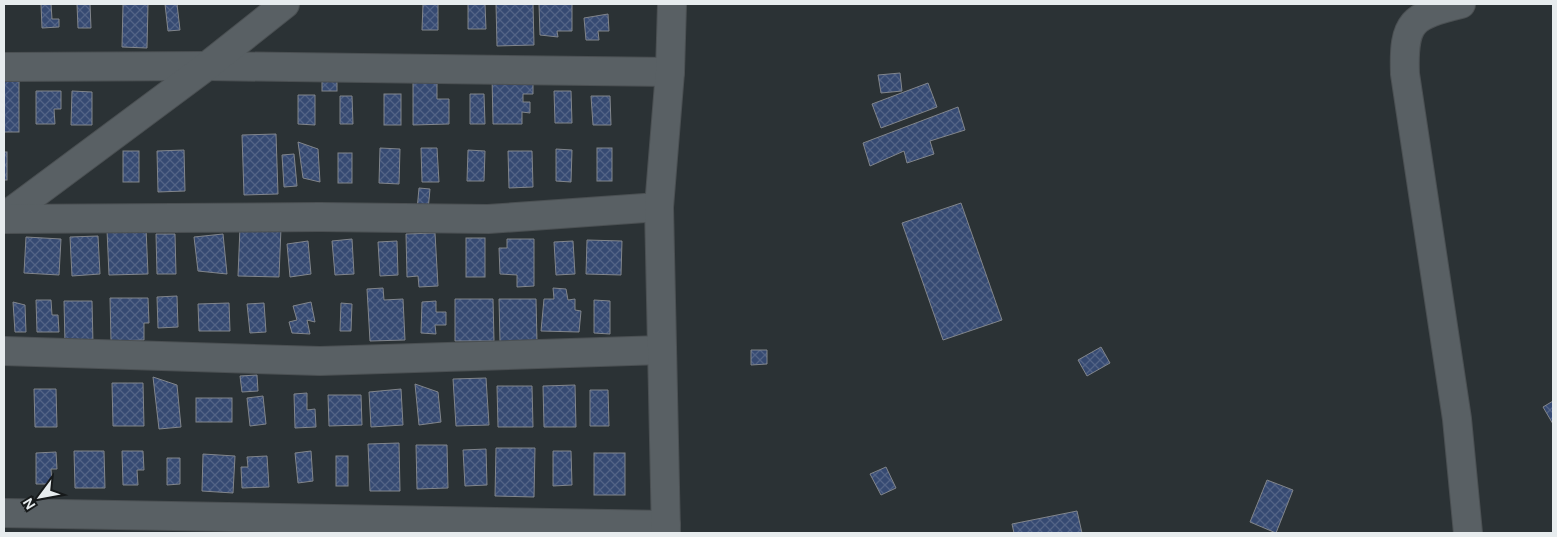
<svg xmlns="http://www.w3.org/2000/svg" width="1557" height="537" font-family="'DM Sans',sans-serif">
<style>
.building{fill:url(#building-cross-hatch);stroke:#81858b}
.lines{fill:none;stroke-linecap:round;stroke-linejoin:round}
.minor-casing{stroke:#4b5053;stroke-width:30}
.tertiary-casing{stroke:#4b5053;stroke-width:30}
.minor{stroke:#596064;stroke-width:28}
.tertiary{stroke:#596064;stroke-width:28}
</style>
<defs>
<pattern id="building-cross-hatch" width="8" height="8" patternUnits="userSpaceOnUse" patternTransform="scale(1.25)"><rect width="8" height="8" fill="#364a72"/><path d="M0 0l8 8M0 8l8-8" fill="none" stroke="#536486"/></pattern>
</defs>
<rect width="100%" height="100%" fill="#2b3235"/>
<g class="building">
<polygon points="41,4 51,4 52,19 59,19 59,27 42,28"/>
<polygon points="77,4 90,4 91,28 78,28"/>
<polygon points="123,4 148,4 147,48 122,47"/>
<polygon points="165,4 177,4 180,30 168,31"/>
<polygon points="423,4 438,4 438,30 422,30"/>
<polygon points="468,4 485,4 486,29 468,29"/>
<polygon points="496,4 533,4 534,45 497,46"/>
<polygon points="539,4 572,4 572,31 557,31 558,37 540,35"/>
<polygon points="608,14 609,31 598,31 599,40 586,40 584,18"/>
<polygon points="900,73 902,91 881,93 878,75"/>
<rect x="322" y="74" width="15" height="17"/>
<polygon points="413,74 437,75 437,99 449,99 449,124 413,125"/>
<polygon points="492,75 533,75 533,94 523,94 523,102 530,102 530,113 522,112 522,124 493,124"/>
<rect x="4" y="81" width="15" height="51"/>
<polygon points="928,83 937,107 881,128 872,104"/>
<polygon points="36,91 61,91 61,109 54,109 55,124 36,124"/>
<polygon points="72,91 92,92 92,125 71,125"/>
<polygon points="554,91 571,91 572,123 555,123"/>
<rect x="384" y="94" width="17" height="31"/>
<polygon points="470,94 484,94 485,124 470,124"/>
<polygon points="298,95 315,95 315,125 298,124"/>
<polygon points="340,96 352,96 353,124 340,124"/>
<polygon points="591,96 610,96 611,125 593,125"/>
<polygon points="958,107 965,130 930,141 934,154 907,163 904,151 870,166 863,143"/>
<polygon points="276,134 278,194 244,195 242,135"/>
<polygon points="298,142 318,149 320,182 303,178"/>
<polygon points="380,148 400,149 399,184 379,183"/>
<polygon points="421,148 437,148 439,182 422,182"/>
<rect x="597" y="148" width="15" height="33"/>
<polygon points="556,149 572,150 571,182 556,181"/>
<polygon points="184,150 185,191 158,192 157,151"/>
<polygon points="468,150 485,151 484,181 467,181"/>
<rect x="123" y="151" width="16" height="31"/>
<polygon points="508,151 532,151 533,187 509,188"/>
<rect x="4" y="152" width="3" height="28"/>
<rect x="338" y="153" width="14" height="30"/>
<polygon points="294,154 297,186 284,187 282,155"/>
<polygon points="419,188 430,189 428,210 417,210"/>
<polygon points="961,203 1002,320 943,340 902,223"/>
<polygon points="240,227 281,228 279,277 238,276"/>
<polygon points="146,228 148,274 109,275 107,230"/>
<polygon points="435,233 438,286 419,287 418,276 407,277 406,234"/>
<polygon points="156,234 175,234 176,274 157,274"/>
<polygon points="223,234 227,274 198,271 194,237"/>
<polygon points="98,236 100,274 72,276 70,237"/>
<polygon points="26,237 61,239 59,275 24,273"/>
<rect x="466" y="238" width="19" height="39"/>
<polygon points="352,239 354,274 335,275 332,241"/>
<polygon points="507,239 534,239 534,286 517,287 517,275 500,274 499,248 507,248"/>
<polygon points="587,240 622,241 621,275 586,274"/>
<polygon points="308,241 311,274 290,277 287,244"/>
<polygon points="397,241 398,275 380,276 378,242"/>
<polygon points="573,241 575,274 556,275 554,242"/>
<polygon points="383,288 384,300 403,299 405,340 370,341 367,289"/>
<polygon points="553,288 566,289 568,300 575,299 575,310 581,311 579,332 541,331 544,299 554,299"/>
<polygon points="177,296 178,327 158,328 157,297"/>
<polygon points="110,298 148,298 149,323 144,323 144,340 111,341"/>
<polygon points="455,299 493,299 494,341 455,341"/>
<polygon points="499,299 536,299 537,342 500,342"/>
<polygon points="36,300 51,300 52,315 58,315 59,332 37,332"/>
<polygon points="594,300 610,301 610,334 594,333"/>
<polygon points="64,301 92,301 93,344 65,344"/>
<polygon points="436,301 436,312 446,312 446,325 435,325 436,334 421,333 422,302"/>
<polygon points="13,302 25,305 26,332 15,332"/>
<polygon points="311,302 315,322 307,320 310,334 292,333 289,322 297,320 293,306"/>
<polygon points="229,303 230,331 199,331 198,304"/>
<polygon points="264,303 266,332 250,333 247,304"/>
<polygon points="341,303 352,304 351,331 340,331"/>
<polygon points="1101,347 1110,363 1087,376 1078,360"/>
<polygon points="751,350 767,350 767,364 751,365"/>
<polygon points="257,375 258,391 242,392 240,376"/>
<polygon points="153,377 177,385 181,427 159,429"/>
<polygon points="486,378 489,425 456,426 453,379"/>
<polygon points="112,383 143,383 144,426 113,426"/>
<polygon points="415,384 438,392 441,422 419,425"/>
<polygon points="575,385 576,427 544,427 543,386"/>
<polygon points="497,386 532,386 533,427 498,427"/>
<polygon points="34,389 56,389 57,427 35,427"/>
<polygon points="401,389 403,425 371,427 369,392"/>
<polygon points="590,390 608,390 609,426 590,426"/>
<polygon points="307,393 307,410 315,409 316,427 295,428 294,394"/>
<polygon points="328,395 361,395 362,425 329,426"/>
<polygon points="263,396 266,424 250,426 247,398"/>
<rect x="196" y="398" width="36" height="24"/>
<polygon points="1553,401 1553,424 1543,407"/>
<polygon points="399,443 400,491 370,491 368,444"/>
<polygon points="416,445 447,445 448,488 417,489"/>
<polygon points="496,448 535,448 534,497 495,496"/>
<polygon points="486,449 487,485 465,486 463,450"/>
<polygon points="74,451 104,451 105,488 75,488"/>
<polygon points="122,451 143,451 144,470 137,470 138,485 123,485"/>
<polygon points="311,451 313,481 298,483 295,453"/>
<polygon points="553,451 571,451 572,485 553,486"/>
<polygon points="56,452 57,469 51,469 52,484 36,484 36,453"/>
<rect x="594" y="453" width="31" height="42"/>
<polygon points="203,454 235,456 233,493 202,491"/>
<polygon points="267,456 269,487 242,488 241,467 248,467 247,457"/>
<rect x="336" y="456" width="12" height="30"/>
<polygon points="167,458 180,458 180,484 167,485"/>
<polygon points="886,467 896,488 881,495 870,474"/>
<polygon points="1267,480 1293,490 1276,533 1250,522"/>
<polygon points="1077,511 1082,533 1014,533 1012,524"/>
</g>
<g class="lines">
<g class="minor-casing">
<g id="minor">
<path d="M1461,4C1412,16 1403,21 1405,74L1457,419L1468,533"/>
<polyline points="4,67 207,66 670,72"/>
<polyline points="4,217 207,66 285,4"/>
<polyline points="4,219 320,217 488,219 659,207"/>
<polyline points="4,351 320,361 662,350"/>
<polyline points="4,513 666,525"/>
</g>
</g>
<g class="tertiary-casing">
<polyline id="tertiary" points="666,533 659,207 670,72 672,4"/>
</g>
<use href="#minor" class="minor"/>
<use href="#tertiary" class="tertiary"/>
</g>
<rect width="1557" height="537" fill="none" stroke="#e7ecee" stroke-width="10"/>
<g transform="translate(40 497) rotate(238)" stroke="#16191a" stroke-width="4" paint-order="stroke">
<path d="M0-4L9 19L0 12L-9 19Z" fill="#e7ecee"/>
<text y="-8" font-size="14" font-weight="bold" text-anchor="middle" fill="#e7ecee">N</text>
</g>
</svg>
